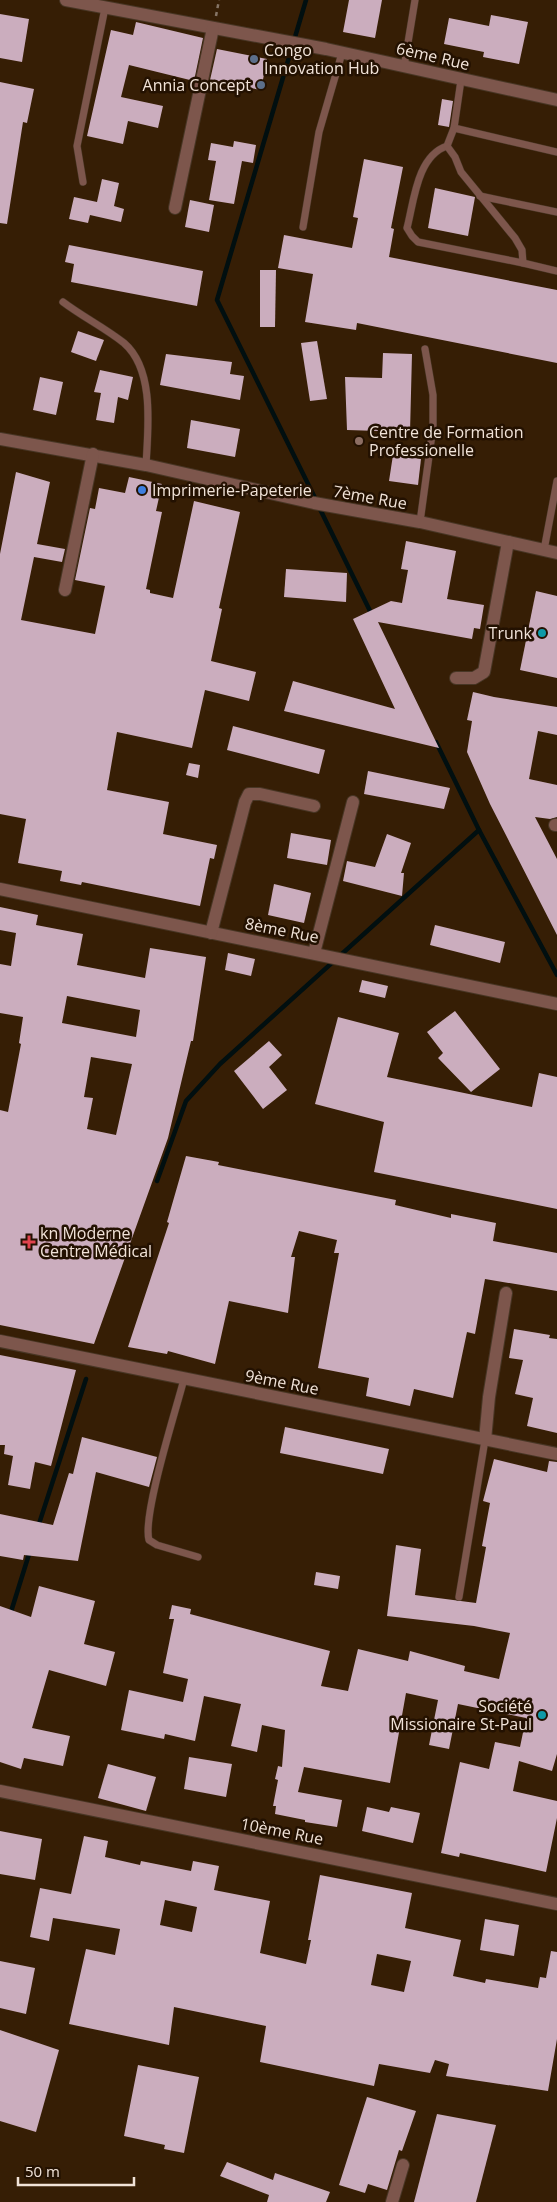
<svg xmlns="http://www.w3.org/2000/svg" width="557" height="2202" font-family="'Open Sans',sans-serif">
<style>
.built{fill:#361e05}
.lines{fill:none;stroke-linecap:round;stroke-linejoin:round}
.stream{stroke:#010f10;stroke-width:4.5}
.building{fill:#cbadbe;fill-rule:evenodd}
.service-casing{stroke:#483625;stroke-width:8}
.minor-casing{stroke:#483625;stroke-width:14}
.path{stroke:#867566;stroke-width:2.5;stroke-dasharray:4 4;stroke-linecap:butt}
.service{stroke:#7d564c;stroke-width:7}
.minor{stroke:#7d564c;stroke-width:12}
.service-dot{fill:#5c6f8a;stroke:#231101;stroke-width:2}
.education-dot{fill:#8d6e63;stroke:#231101;stroke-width:2}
.shop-dot{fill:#3f7fe0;stroke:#231101;stroke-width:2}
.culture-dot{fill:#0f9aa8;stroke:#231101;stroke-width:2}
.health-dot{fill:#e0444e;stroke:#231101;stroke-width:2}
.labels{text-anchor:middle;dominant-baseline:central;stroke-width:5;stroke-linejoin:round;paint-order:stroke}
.poi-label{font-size:16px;fill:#f1e3d8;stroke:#231101;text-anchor:start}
.street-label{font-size:16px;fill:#f1e3d8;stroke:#231101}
</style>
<rect width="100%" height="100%" fill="#2d1a08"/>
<rect class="built" x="0" y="0" width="557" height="2202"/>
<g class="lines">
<g class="stream">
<polyline points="306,0 217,300 316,500"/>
<polyline points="319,507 372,615"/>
<polyline points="436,742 479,830 557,975"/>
<polyline points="157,1181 186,1101 220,1064 479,830"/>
<polyline points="38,1527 86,1379"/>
<polyline points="10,1615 30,1551"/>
</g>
</g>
<g class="building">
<polygon points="349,0 382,0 375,38 343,32"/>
<polygon points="0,14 29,19 22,62 0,58"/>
<polygon points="491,15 528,22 519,64 483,57 484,52 444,44 449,18 489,26"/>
<polygon points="136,22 203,38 194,81 129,65 121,97 163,106 158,128 128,121 123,144 87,136 111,30 133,35"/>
<polygon points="217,49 267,59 261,90 210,80"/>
<polygon points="0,82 34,89 27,123 23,122 7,224 0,223"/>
<polygon points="442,99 453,101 449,127 438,125"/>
<polygon points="234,141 256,145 253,163 242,161 234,204 209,200 216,161 208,160 211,143 233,147"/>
<polygon points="364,159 403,167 391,228 394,229 389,257 557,290 557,363 357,323 356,330 305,322 313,274 278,268 284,235 352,248 358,218 353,217"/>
<polygon points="102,179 119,183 114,206 124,209 121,222 90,215 88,223 69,219 74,197 97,202"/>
<polygon points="435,188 475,197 468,236 428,228"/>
<polygon points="190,200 214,205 209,232 185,227"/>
<polygon points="69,245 203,271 197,306 71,282 74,264 65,262"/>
<polygon points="260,270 276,270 275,327 260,327"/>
<polygon points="78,331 104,340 96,361 71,352"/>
<polygon points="317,341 327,399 310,401 301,343"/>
<polygon points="383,353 412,354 410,432 347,430 345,377 382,378"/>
<polygon points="166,354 232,362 230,374 244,376 240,400 160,385"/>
<polygon points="100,370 133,377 128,400 118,397 114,423 96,420 101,393 94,392"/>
<polygon points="40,377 63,382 56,415 33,410"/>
<polygon points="191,420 240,429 235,457 187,448"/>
<polygon points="393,455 421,459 418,485 389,481"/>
<polygon points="16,472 50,482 37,544 65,549 62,562 34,557 21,620 95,634 105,586 75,580 90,508 95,509 99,488 125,493 129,477 162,484 156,511 162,512 146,589 150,590 150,593 173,598 194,501 240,512 219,608 222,609 211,661 256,672 249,701 205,690 192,748 117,732 107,790 169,802 163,834 217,845 214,859 210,858 200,906 82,882 81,885 60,881 62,871 18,863 26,819 0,814 0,554"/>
<polygon points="406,541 456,551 447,599 484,605 480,629 474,628 472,639 378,622 439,748 284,711 293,681 395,709 353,619 391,601 402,603 408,570 401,569"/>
<polygon points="286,569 347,573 346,602 284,597"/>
<polygon points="536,591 557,596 557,678 520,670"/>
<polygon points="473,692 494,697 557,707 557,735 538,731 529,779 557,785 557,817 550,819 535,817 557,859 557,935 490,804 467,752 472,721 467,720"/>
<polygon points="233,726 325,750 319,774 227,750"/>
<polygon points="189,763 200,765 198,778 186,775"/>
<polygon points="368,771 450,788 444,809 364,794"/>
<polygon points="291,833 331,840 327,865 287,858"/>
<polygon points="387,834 411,843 401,873 404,873 402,896 343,881 347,861 375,867"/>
<polygon points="274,884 311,893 304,923 268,915"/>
<path d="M0,907L38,915L36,925L83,934L77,965L145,978L150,948L206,957L193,1041H191L168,1138L94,1344L0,1325V1110L8,1112L21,1044L19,1043L23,1017L0,1013V964L11,966L16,933L0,930ZM67,996L140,1010L136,1037L62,1023ZM91,1057L132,1064L116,1135L87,1129L93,1098L84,1097Z"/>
<polygon points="435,925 505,942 500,963 430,945"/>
<polygon points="228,953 255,959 251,976 225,970"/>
<polygon points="362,980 388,986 385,998 359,992"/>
<polygon points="455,1011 500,1069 471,1092 438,1058 443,1053 427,1032"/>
<polygon points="338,1017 399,1033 387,1077 532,1107 539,1073 557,1077 557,1209 374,1172 384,1122 315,1104"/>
<polygon points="269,1041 282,1055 269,1067 287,1090 263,1109 234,1071"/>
<polygon points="186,1156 219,1162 218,1165 396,1200 395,1205 451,1218 451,1214 496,1223 493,1241 557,1253 557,1291 485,1279 475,1334 467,1332 453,1398 414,1389 410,1406 366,1396 369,1378 318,1368 339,1253 334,1253 337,1240 299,1231 291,1257 295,1257 288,1313 229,1301 215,1364 168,1351 167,1354 128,1347 169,1223 167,1222"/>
<polygon points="514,1329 550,1335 549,1338 557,1339 557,1433 527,1426 533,1398 515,1394 523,1360 509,1358"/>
<polygon points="0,1355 76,1370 51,1466 35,1462 30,1489 8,1485 13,1456 4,1454 5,1445 0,1445"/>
<polygon points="285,1427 389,1449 383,1474 280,1453"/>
<polygon points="82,1437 157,1457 149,1487 96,1472 78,1561 24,1555 23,1560 0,1556 0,1514 53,1525 69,1473 73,1474"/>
<polygon points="494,1459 547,1472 549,1461 557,1462 557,1754 552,1771 519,1761 513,1791 557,1801 557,1818 546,1872 460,1853 459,1857 441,1853 460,1762 489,1769 495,1742 520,1747 526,1718 458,1704 449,1749 429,1745 438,1700 406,1693 390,1783 304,1767 298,1792 342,1800 337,1827 305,1822 305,1820 275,1814 276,1806 273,1806 278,1780 275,1779 278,1766 282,1767 285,1730 262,1725 257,1752 231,1746 241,1704 204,1696 195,1741 165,1734 164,1739 121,1730 129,1690 183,1702 188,1679 163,1673 174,1619 169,1619 172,1605 191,1609 190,1614 330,1651 321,1686 348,1691 358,1649 408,1661 410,1651 465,1666 464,1671 499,1679 510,1633 474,1626 387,1616 396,1545 421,1549 415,1595 476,1603 486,1547 482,1546 490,1503 483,1501"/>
<polygon points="316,1572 340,1576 338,1589 314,1585"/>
<polygon points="39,1586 95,1601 84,1644 115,1652 106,1686 49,1670 32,1728 70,1736 63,1766 24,1758 21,1769 0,1762 0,1606 31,1617"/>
<polygon points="189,1757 232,1764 226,1797 184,1789"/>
<polygon points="108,1764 156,1777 146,1811 98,1798"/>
<polygon points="367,1807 389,1812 391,1807 420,1813 413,1843 362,1831"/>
<polygon points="0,1831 42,1839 35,1880 0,1874"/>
<path d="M84,1836L108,1841L105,1857L140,1865L141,1861L191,1871L193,1861L219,1866L214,1890L270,1901L260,1953L306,1964L311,1940H308L320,1875L412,1893L405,1928L461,1940L453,1976L485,1983L486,1979L538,1988L540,1977L546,1978L551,1951L557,1952V2039L548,2091L446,2076L449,2064L435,2060L430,2073L379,2064L374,2086L260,2062L266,2026L174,2007L169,2045L69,2024L86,1949L115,1955L120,1929L53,1918L49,1941L30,1937L40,1888L71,1894ZM165,1900L197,1907L192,1932L160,1925ZM377,1954L411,1961L404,1992L371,1985Z"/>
<polygon points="485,1919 519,1925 514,1956 480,1950"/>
<polygon points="0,1961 35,1968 26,2014 0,2008"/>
<polygon points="0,2030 59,2050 36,2132 0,2121"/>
<polygon points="138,2065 199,2077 184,2153 164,2149 165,2145 124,2136"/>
<polygon points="367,2097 416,2111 402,2151 399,2150 387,2190 368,2184 365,2193 339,2185"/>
<polygon points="437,2114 496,2125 476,2202 414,2202"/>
<polygon points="227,2162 273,2180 275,2173 330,2192 326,2202 267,2202 269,2195 220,2176"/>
</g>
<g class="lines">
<g class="service-casing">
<g id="service">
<polyline points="404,67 415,0"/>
<path d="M461,80L454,128L447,146C417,156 414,201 407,228L412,236L418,242L523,263L557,271"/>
<polyline points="454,128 557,152"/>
<polyline points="447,146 455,157 461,172 515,238 522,250 523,263"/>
<polyline points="83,182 77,146 105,8"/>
<polyline points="480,196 557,212"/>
<polyline points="303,227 319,132 342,53"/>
<path d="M63,302C83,317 105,328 124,343C155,370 148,428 146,465"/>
<polyline points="420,522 433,427 433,395 425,349"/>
<polyline points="544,550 557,481"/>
<path d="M184,1379C176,1410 142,1516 149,1540L157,1545L198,1557"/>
<polyline points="459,1597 485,1440"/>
</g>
</g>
<g class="minor-casing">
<g id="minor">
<polyline points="66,0 326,49 557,100"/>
<polyline points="175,208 213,28"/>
<polyline points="0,439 146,465 314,503 420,522 557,553"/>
<polyline points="65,590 93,454"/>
<polyline points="456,678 474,678 484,672 508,542"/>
<polyline points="555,825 557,825"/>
<polyline points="0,889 557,1004"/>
<polyline points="211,933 245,802 249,794 260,794 314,806"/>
<polyline points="314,953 353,802"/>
<polyline points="0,1341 557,1454"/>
<polyline points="485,1440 489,1397 506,1293"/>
<polyline points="0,1791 557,1904"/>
<polyline points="392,2202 403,2165"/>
</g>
</g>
<polyline class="path" points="216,16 219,0"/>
<use href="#service" class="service"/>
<use href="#minor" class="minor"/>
</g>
<g class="service-dot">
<circle cx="254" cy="59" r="5"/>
<circle cx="261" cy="85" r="5"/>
</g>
<circle class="education-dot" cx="359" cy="441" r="5"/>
<circle class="shop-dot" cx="142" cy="490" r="5"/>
<g class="culture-dot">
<circle cx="542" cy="633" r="5"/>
<circle cx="542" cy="1715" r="5"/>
</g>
<path class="health-dot" d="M26.5 1234.5h5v5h5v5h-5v5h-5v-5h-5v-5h5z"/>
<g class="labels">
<g class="poi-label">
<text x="264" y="50">Congo<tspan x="264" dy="18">Innovation Hub</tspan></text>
<text x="251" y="85" text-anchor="end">Annia Concept</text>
<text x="369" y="432">Centre de Formation<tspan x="369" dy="18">Professionelle</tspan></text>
<text x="152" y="490">Imprimerie-Papeterie</text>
<text x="532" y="633" text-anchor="end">Trunk</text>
<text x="40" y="1233">kn Moderne<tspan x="40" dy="18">Centre Médical</tspan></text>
<text x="532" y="1706" text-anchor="end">Société<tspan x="532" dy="18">Missionaire St-Paul</tspan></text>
</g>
<g class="street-label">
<text transform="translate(433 56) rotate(13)">6ème Rue</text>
<text transform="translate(370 497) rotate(10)">7ème Rue</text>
<text transform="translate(282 930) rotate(11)">8ème Rue</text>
<text transform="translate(282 1382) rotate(11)">9ème Rue</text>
<text transform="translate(282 1831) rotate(11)">10ème Rue</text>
</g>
</g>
<path d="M18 2177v8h116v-8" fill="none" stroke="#f1e3d8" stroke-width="2.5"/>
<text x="25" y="2177" font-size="15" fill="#f1e3d8" stroke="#231101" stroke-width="4" paint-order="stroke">50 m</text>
</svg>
